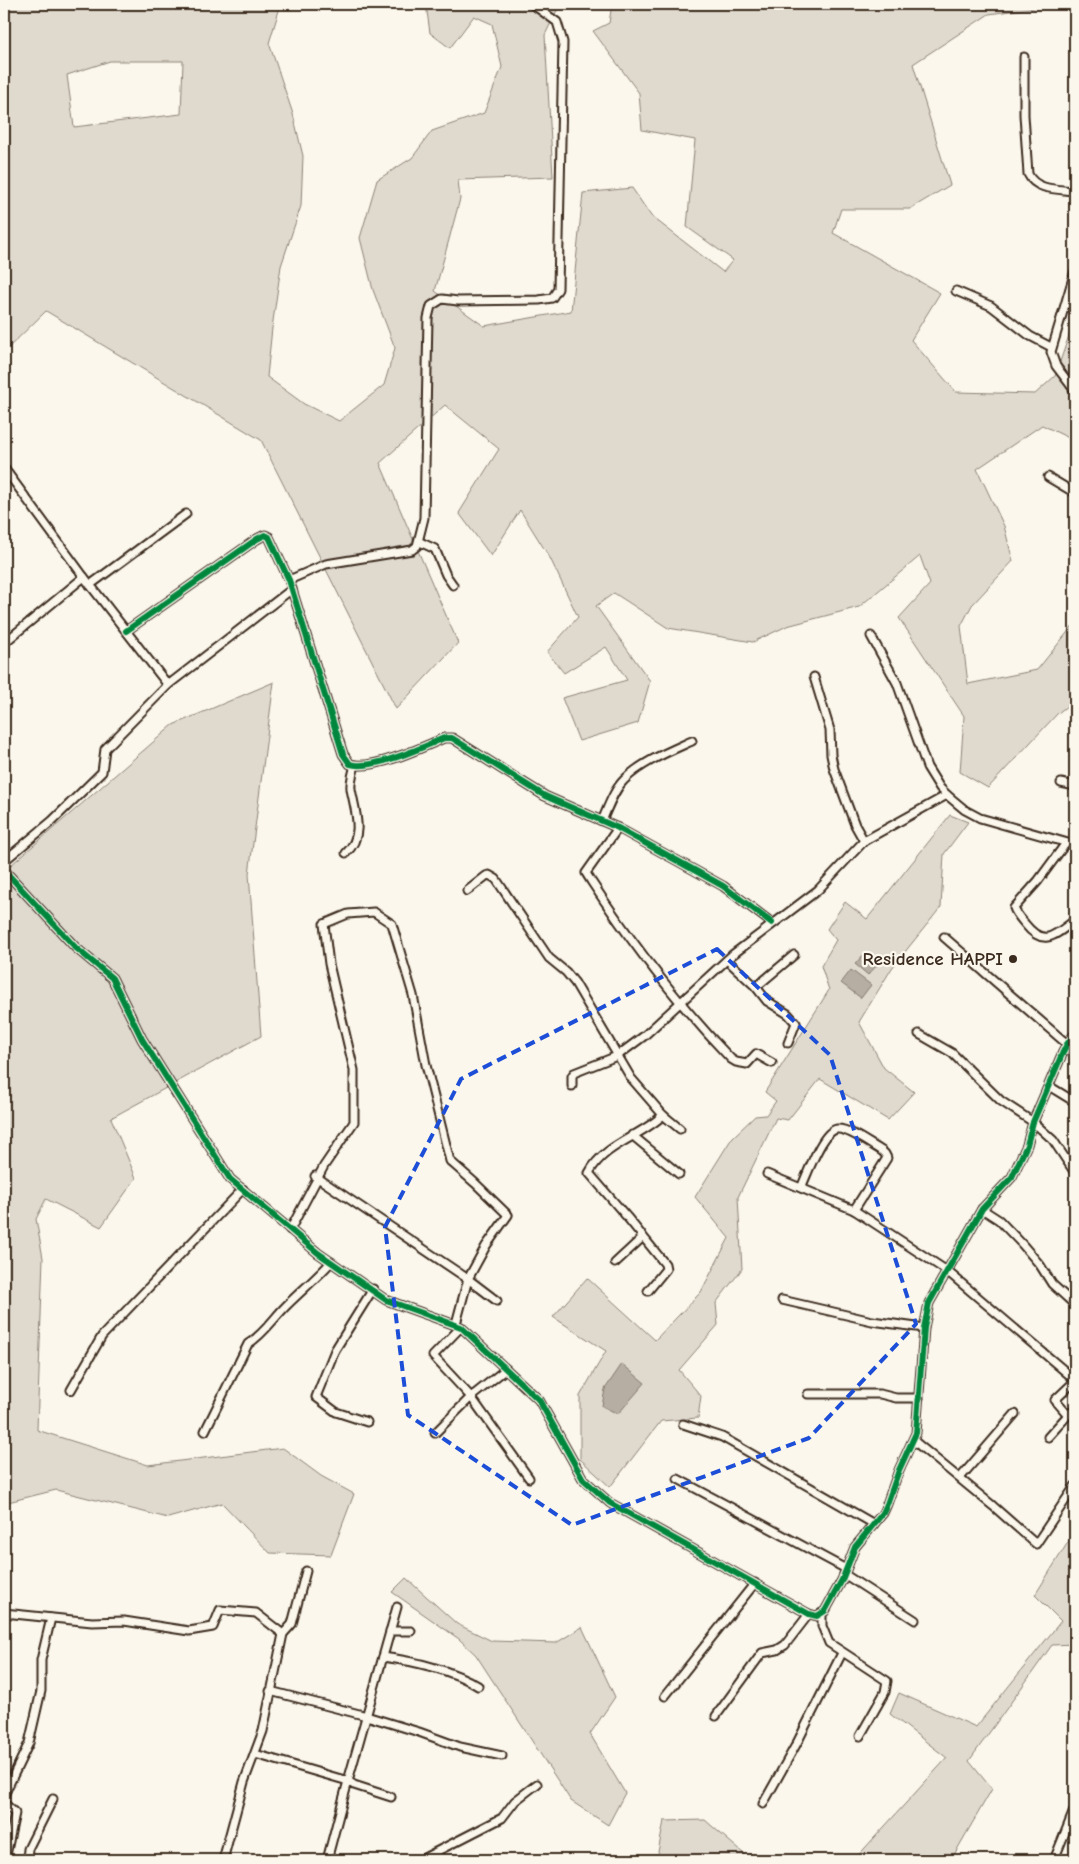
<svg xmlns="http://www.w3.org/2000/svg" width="1079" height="1864" font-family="'Comic Neue',sans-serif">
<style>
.green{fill:#dfd9ce;stroke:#8d8276;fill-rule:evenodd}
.water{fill:#b6aea2;stroke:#85796d}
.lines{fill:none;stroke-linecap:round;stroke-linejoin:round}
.street-casing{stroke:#3b2a1e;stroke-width:11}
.street{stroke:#fbf7ec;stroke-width:7}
.cycleway-casing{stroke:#fbf7ec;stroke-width:9}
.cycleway{stroke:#00873e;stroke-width:6}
.marked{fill:none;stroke:#1d4ed8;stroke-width:4;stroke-dasharray:10 6;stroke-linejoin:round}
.poi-dot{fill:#3b2a1e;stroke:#fbf7ec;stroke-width:2}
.labels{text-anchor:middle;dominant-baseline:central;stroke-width:4.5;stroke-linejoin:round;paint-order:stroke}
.poi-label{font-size:19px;font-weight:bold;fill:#3b2a1e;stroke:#fbf7ec;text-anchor:end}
</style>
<rect width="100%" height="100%" fill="#fbf7ec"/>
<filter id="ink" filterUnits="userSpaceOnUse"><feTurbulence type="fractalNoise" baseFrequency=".02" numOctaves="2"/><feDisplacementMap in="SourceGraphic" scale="10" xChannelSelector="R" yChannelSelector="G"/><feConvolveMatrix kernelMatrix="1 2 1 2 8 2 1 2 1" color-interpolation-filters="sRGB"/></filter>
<g filter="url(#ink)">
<g class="green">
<path d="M4,4H281L269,43L293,114L303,156L301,206L281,266L272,328L267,377L304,404L339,421L384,385L395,348L373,290L360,238L377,180L412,158L432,131L484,113L502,67L492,24L474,16L450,48L430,33L426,4H560L545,35L553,177L458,180L460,199L435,291L484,326L571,311L583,193L632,188L651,216L723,272L733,260L687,227L695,140L642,130L639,93L593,31L609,23L612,4H1050L1046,6L989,14L913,64L950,185L910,209H841L833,233L940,293L911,340L956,392L1035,394L1055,376L1075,318V441L1042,425L977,469L1004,526L1013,561L972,605L961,626L968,684L1037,670L1075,623V700L1058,713L988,788L960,772L964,716L899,618L930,584L920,556L859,607L787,626L753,642L668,628L614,593L596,606L650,681L638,723L579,741L562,698L627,680L606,647L564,673L547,652L578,617L550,558L520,510L491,556L459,513L499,449L445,405L380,463L458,643L396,709L261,440L46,311L4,352ZM110,61H183L181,114L74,127L67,75Z"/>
<polygon points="274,682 249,874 261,1036 111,1118 136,1178 101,1227 46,1199 36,1219 43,1258 37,1430 148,1465 283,1448 321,1476 354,1494 331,1555 270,1553 222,1503 168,1518 56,1490 4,1503 4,1294 8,1292 4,1285 4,871 173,725"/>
<polygon points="950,815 968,822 944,854 941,907 892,968 859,1022 884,1068 914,1092 888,1120 820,1079 788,1120 776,1118 738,1197 742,1269 716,1303 718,1325 679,1370 701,1396 698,1418 661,1421 610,1487 580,1459 580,1396 606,1351 553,1317 587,1278 655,1340 701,1292 729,1238 695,1197 732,1138 755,1116 766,1115 776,1101 765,1092 829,990 821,966 836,940 827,929 845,902 867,919"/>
<polygon points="1075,1531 1075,1644 1052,1645 969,1761 992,1789 951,1860 854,1860 947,1758 890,1714 899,1693 976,1727 1061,1621 1035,1595"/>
<polygon points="406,1578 457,1624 492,1641 556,1643 582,1627 615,1697 590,1734 625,1793 608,1825 571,1801 476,1655 459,1639 392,1592"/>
<polygon points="705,1820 751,1860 665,1860 658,1852 664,1821"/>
</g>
<g class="water">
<polygon points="865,953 878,964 868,975 855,964"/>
<polygon points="851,970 871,985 861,998 841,983"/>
<polygon points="622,1364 645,1383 618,1414 602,1406 605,1389"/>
</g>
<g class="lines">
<g class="street-casing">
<g id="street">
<path d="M1024,57V115L1028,174C1036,191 1059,189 1075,191"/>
<polyline points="1075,271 1051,352 1056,366 1075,391"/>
<polyline points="956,291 991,306 1030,336 1051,347"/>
<polyline points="4,468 84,577 168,685"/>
<polyline points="1048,477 1075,493"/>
<polyline points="420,542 435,549 446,575 453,585"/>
<polyline points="289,580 326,564 412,550 417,546 424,518 428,318 431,306 442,299 458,301 539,300 552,298 558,289 563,42 557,22 532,4"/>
<polyline points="90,585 186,514"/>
<path d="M126,631L257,539L265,535L269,537L289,580L343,754L350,764C371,771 424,747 444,738H452L545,796L618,828L723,886L772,923"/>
<polyline points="871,636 897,683 927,767 940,788 947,795 965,810 980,818 1075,845"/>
<polyline points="4,643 84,577"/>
<polyline points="814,677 830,730 831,755 834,769 855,825 864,841"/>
<polyline points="1061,783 1075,786"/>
<path d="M602,821C608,807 614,790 624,780C642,762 670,751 692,741"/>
<path d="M618,828L586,873L591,881C633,945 679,1005 731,1059L736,1062L747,1064L756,1054L772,1063"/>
<path d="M1066,843L1038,881L1014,908C1016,914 1021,919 1025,924C1044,948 1055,935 1075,920"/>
<path d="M346,853C365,836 355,811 351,789C350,782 353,773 355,765"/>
<polyline points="4,861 52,821 102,772 105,749 168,685 292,589"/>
<polyline points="4,870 76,948 112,978 142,1039 230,1179 318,1253 386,1300 461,1327 539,1400 583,1479 610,1503 809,1614 817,1616 825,1611 842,1580 855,1547 883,1513 887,1504 899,1470 916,1433 924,1328 929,1303 982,1209 1012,1177 1027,1145 1033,1122 1063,1052 1067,1044 1075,1034"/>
<polyline points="467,891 486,876 489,875 496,879 549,958 566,972 575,983 631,1078 663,1115 680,1129"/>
<polyline points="944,937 1067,1044"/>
<polyline points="727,960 756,987 767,1001 788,1014 796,1023 788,1043"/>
<polyline points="756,987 794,955"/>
<polyline points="919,1034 952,1053 1001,1101 1033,1122 1053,1140 1075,1173"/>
<polyline points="572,1086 572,1076 574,1073 617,1056 644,1036 732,955 818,890 864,841 947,795"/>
<polyline points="1049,1086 1075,1102"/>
<polyline points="632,1135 679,1174"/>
<polyline points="767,1174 854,1210 947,1271 1073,1378 1075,1381 1055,1400 1068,1415 1075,1409"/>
<polyline points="315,1176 468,1279 497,1301"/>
<path d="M801,1188C807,1175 822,1131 837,1129C849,1128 871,1145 882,1151L885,1154L887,1158L854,1210"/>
<polyline points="982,1209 999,1220 1022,1244 1040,1265 1052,1284 1075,1305"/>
<polyline points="290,1230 324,1166 354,1122 354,1070 329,964 324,924 348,914 374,912 392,924 413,995 426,1065 450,1161 475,1183 508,1215 486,1246 468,1279 457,1320"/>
<polyline points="615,1263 643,1237"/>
<path d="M648,1291L666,1269L665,1264L627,1217L589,1173C604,1144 642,1136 663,1115"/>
<polyline points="782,1300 872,1321 924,1328"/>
<polyline points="461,1327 433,1356 471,1397 506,1369"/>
<polyline points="71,1390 102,1336 243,1189"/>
<polyline points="808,1394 880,1394 896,1398 919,1398"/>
<polyline points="367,1422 336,1412 316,1397 335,1350 373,1289"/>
<polyline points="683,1424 722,1437 874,1524"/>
<path d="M205,1431L248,1344C264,1334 273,1319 286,1306C301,1291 317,1278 331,1262"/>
<polyline points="435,1433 471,1397 529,1478"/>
<polyline points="1048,1437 1068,1415"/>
<polyline points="914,1441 993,1506 1036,1544 1075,1486"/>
<polyline points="960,1478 1015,1414"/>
<polyline points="678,1479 846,1569"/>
<polyline points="844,1574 915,1620"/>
<polyline points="4,1613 92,1622 124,1621 189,1631 213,1627 220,1610 256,1613 283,1634"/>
<polyline points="822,1615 822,1626 829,1643 887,1681 885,1692 860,1736"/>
<polyline points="390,1631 411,1631"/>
<path d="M383,1657C413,1661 453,1670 478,1686"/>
<polyline points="270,1691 363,1715 419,1732 460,1747 502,1756"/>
<polyline points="665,1696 755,1583"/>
<polyline points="716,1716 762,1653 777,1650 785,1645 809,1614"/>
<polyline points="255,1754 348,1781 397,1607"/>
<polyline points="4,1795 29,1743 41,1691 41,1660 51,1618"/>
<polyline points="4,1803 15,1813 5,1860"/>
<polyline points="763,1804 797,1743 842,1653"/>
<polyline points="27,1860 28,1849 53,1799"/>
<polyline points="223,1860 244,1782 263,1731 283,1634 292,1624 306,1571"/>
<polyline points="327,1860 348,1781 354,1785 391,1797"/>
<polyline points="422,1860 426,1857 502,1818 515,1801 537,1784"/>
<polyline points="1054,1860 1075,1808"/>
</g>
</g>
<use href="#street" class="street"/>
<g class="cycleway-casing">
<g id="cycleway">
<path d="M126,631L257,539L265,535L269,537L289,580L343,754L350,764C371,771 424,747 444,738H452L545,796L618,828L723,886L772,923"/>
<polyline points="4,870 76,948 112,978 142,1039 230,1179 318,1253 386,1300 461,1327 539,1400 583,1479 610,1503 809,1614 817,1616 825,1611 842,1580 855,1547 883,1513 887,1504 899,1470 916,1433 924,1328 929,1303 982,1209 1012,1177 1027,1145 1033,1122 1063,1052 1067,1044 1075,1034"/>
</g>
</g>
<use href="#cycleway" class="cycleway"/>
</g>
</g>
<path class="marked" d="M717,949L830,1055L916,1324L809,1438L572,1525L408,1415L385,1227L461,1079Z"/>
<circle class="poi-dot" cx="1013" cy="959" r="5"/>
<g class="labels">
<g class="poi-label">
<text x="1003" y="959">Residence HAPPI</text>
</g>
</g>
<rect width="1079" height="1864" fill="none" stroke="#fbf7ec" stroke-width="20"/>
<rect x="10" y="10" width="1059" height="1844" fill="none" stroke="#3b2a1e" stroke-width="2" filter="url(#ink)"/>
</svg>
